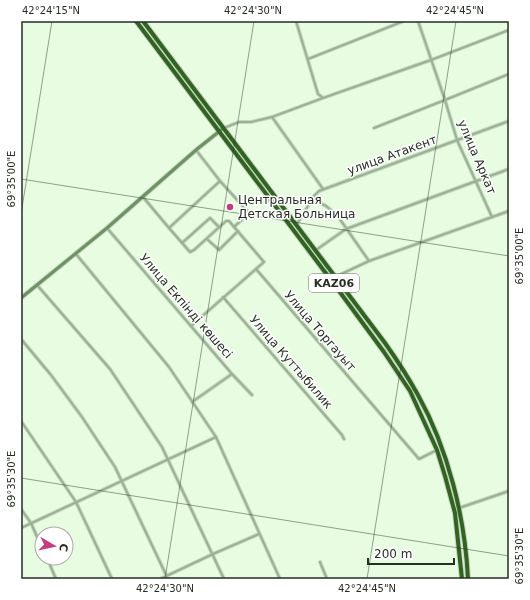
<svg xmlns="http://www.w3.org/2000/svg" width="530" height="600" font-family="'DejaVu Sans',sans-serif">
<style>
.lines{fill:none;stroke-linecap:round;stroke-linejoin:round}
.street-casing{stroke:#c4d7bf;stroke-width:4}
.secondary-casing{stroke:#c4d7bf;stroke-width:5}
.highway-casing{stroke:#c4d7bf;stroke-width:6}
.street{stroke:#9ab193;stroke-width:2}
.secondary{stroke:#6e9064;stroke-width:3}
.highway{stroke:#326322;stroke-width:4}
.ticks{fill:none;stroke:#262e24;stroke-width:1;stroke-opacity:0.45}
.poi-dot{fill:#c33e80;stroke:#fff;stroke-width:1.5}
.labels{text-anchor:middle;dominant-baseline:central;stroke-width:3;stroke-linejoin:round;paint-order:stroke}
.shield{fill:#fff;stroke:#676d66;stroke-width:1}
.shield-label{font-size:11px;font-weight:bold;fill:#262e24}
.street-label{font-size:12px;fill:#262e24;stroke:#fff}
.poi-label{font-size:12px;fill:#262e24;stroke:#fff;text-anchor:start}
.neatline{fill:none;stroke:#262e24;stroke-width:1.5}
.ticks-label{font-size:10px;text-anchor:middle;fill:#262e24}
</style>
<rect width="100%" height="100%" fill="#e7fce1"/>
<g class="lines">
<g class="street-casing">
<g id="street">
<polyline points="296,21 318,94 322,97"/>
<polyline points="308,59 404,21"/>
<polyline points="272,117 323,189"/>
<polyline points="224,128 239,122 251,122 272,117 323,98 431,60 509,30"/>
<polyline points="374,128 445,100 418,21"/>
<polyline points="196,150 220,181 249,213 234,227"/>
<polyline points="143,197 169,228"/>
<polyline points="312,199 326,206 337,215 369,261"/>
<polyline points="492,217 457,140 445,100 509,74"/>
<polyline points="297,224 314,196 319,191 509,121"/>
<polyline points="107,228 232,374 252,395"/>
<polyline points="207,239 219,250 238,231"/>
<polyline points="182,243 210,218 219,227"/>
<polyline points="316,250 346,229 509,169"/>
<polyline points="76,254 169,367 216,437 280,579"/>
<polyline points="256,269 419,459 437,450"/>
<polyline points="335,277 369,261 509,211"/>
<polyline points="37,285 110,369 162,447 224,579"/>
<polyline points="223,297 342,435 344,439"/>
<polyline points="191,326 264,262 229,221 226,221 194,250 190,252 169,228 220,181"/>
<polyline points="21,339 51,375 82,417 115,467 168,579"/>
<polyline points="192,402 232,374"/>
<polyline points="21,421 76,502 112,579"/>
<polyline points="459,508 509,491"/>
<polyline points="21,509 31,523 42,548"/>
<polyline points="21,528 216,437"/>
<polyline points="47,558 56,579"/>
<polyline points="320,562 327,579"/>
<polyline points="160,579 213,554 259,534"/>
</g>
</g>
<g class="secondary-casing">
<polyline id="secondary" points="21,298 107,228 196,150 221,130"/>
</g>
<g class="highway-casing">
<g id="highway">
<polyline points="136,21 331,280 384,352 410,391 437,450 445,476 455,513 462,579"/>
<path d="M143,21L385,343C397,360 408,377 418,395C448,449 465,517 468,579"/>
</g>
</g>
<use href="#street" class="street"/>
<use href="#secondary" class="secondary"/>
<use href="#highway" class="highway"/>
</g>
<path class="ticks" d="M21,179L509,256M21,214L52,21M21,478L509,556M165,579L254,21M367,579L456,21"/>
<circle class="poi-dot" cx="230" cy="207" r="4"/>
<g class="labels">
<rect class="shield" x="309" y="274" width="50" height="18" rx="3"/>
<g class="shield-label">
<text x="334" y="283">KАZ06</text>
</g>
<g class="street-label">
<text transform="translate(392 155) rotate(-20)">улица Атакент</text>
<text transform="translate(477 157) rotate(67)">улица Аркат</text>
<text transform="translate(186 306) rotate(49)">Улица Екпінді көшесі</text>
<text transform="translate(320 331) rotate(49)">Улица Торгауыт</text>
<text transform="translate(291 362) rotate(49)">Улица Куттыбилик</text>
</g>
<g class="poi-label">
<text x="238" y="200">Центральная<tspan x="238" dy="14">Детская Больница</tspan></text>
</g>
</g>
<rect width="530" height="600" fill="none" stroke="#ffffff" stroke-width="44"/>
<g transform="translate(54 546) rotate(99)"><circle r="19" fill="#ffffff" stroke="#a8aba7"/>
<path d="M0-3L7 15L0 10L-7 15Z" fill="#c33e80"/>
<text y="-6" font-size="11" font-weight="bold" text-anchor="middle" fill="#262e24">С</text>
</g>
<path d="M368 558v6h86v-6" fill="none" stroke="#262e24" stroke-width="2"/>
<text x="374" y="558" font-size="12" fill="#262e24" stroke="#ffffff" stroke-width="3" paint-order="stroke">200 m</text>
<rect x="22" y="22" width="486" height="556" class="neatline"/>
<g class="ticks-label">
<text x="51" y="14">42°24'15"N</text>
<text x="253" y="14">42°24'30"N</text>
<text x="455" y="14">42°24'45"N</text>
<text transform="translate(11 179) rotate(-90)" y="4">69°35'00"E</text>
<text transform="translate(519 256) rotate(-90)" y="4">69°35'00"E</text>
<text transform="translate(11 479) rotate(-90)" y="4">69°35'30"E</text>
<text transform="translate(519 556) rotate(-90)" y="4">69°35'30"E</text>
<text x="165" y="592">42°24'30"N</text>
<text x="367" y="592">42°24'45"N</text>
</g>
</svg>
